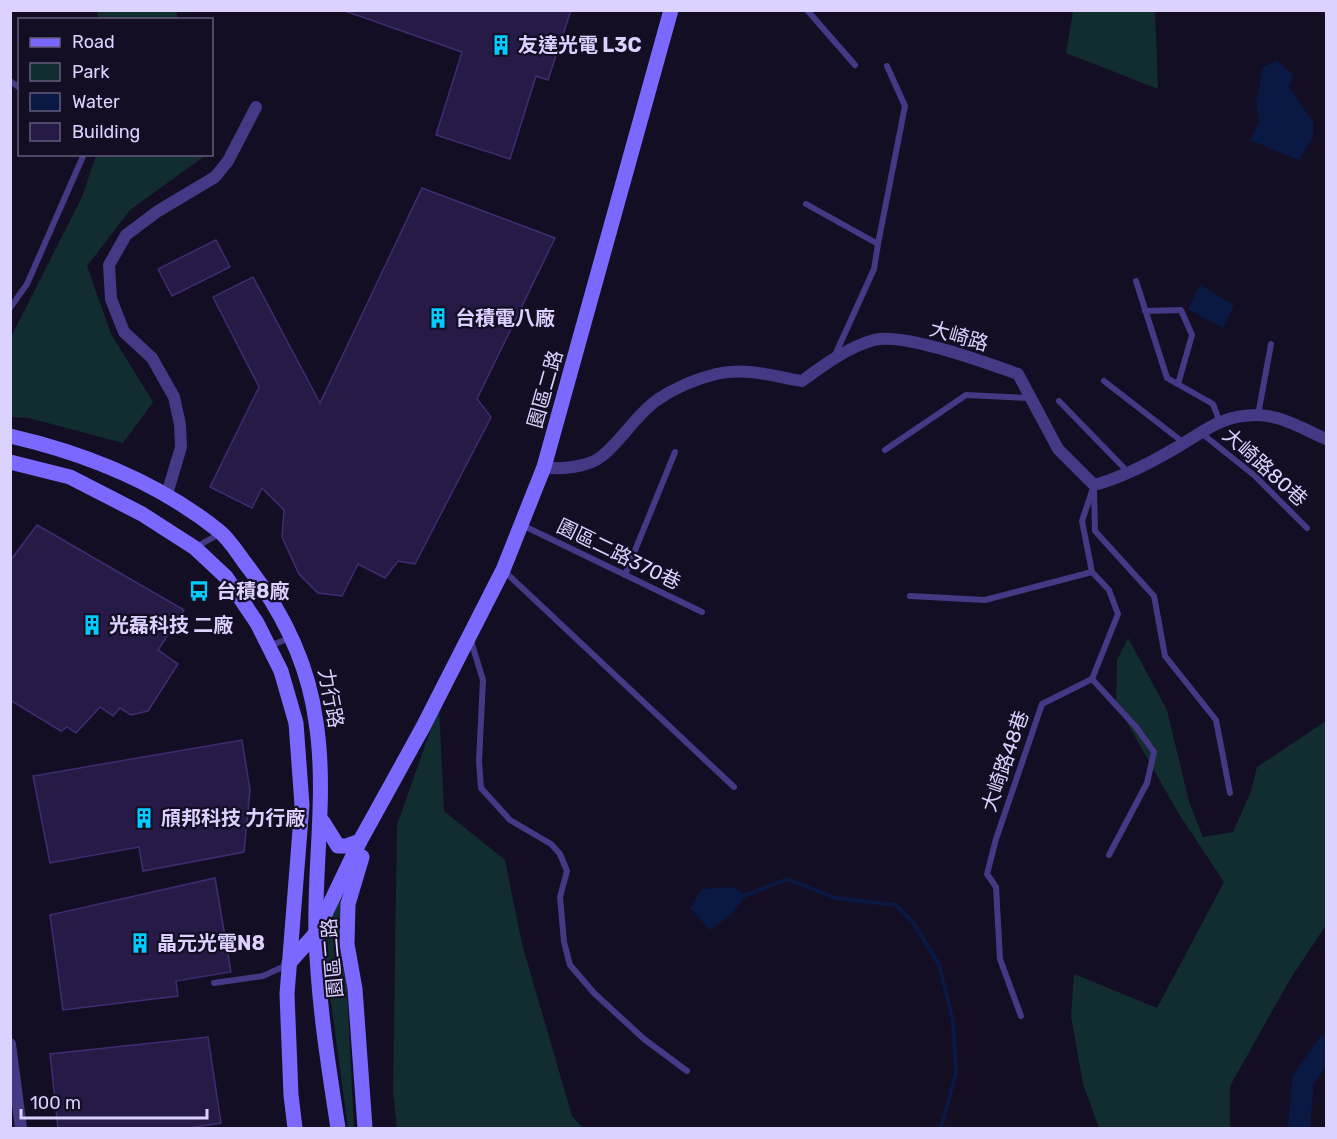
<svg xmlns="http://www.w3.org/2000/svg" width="1337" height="1139" font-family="Rubik,'Noto Sans TC',sans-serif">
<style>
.green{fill:#112d2f}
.water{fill:#091943}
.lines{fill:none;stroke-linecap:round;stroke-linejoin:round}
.stream{stroke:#091943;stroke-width:4}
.river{stroke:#091943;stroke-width:22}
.building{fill:#271a46;stroke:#402c72;stroke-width:1.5}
.lane{stroke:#433985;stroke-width:6}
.street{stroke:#433985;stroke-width:12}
.secondary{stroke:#7b69ff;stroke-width:15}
.labels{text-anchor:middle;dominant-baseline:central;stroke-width:4.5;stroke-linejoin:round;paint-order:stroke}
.poi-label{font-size:20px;font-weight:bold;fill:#dcd2ff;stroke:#140e25;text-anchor:start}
.street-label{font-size:20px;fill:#dcd2ff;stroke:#140e25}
</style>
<rect width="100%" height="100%" fill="#140e25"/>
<g class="green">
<polygon points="97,11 176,11 178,19 99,19"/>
<polygon points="1073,11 1155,11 1158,89 1066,53"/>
<polygon points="96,155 206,155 130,210 87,266 111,334 153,402 123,443 29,418 11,417 11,337 82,197"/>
<polygon points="1128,638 1167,710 1189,802 1203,837 1233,832 1251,791 1257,767 1326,721 1326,925 1289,981 1230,1086 1230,1128 1099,1128 1083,1084 1071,1016 1074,974 1157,1008 1224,882 1177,811 1116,703 1117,660"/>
<polygon points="439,706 444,811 505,860 522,944 572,1116 583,1128 397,1128 393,1093 397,825"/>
<polygon points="342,892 354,1128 348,1128 322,936"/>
</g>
<g class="water">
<polygon points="1277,60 1293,75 1289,88 1314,123 1312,139 1299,160 1250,140 1259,121 1256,101 1263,67"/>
<polygon points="1200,285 1234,305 1223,328 1188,309"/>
<polygon points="731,887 746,894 732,914 710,930 690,908 702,889"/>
</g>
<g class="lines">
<polyline class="stream" points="744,896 787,879 836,898 896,905 913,922 939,965 953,1021 956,1073 941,1128"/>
<polyline class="river" points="1299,1128 1303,1080 1326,1047"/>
</g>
<g class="building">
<polygon points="342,10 571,10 548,80 536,76 510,159 436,135 462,52"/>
<polygon points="422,188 555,238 477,399 491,417 415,564 398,561 385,578 358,564 342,596 318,593 299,574 282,537 284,510 262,488 252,508 210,487 259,387 213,297 253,277 320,403"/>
<polygon points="216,240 230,267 172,296 158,269"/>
<polygon points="37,525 184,610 158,650 178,664 148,711 131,715 120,708 113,716 100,707 76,733 67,727 61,731 10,700 10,561"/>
<polygon points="242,740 250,790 244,852 143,871 139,847 50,863 33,776"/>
<polygon points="215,878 231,972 176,981 178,996 63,1010 50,915"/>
<polygon points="208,1037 221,1123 188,1128 58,1128 50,1054"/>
</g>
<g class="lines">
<g class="lane">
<polyline points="807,10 855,65"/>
<polyline points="10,81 20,88"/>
<polyline points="806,204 878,244 874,269 835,355"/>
<polyline points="878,244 905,106 887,66"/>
<polyline points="1136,281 1167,378 1213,404 1219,420"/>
<polyline points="10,308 27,284 84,154"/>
<polyline points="1145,311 1181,310 1192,335 1178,384"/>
<polyline points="1104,381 1184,443"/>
<polyline points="1059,401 1127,471"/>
<polyline points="1258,415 1271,344"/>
<polyline points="1200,432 1255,476 1307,528"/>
<polyline points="885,450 966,395 1029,398"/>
<polyline points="1094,491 1095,531 1154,596 1165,656 1216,720 1230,793"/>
<polyline points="522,525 702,612"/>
<polyline points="196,547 221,533"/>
<polyline points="503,570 734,787"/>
<polyline points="625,575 675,452"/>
<polyline points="910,596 985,600 1092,572"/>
<polyline points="471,641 483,680 479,761 481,788 510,820 551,844 560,854 567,871 560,897 564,942 570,965 594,993 644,1039 687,1071"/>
<polyline points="269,646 290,638"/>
<polyline points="1092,679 1136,727 1154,752 1147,783 1109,855"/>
<polyline points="214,983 263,976 289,964"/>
<polyline points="1021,1016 1000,959 996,887 987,874 996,839 1042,704 1092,679 1118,614 1109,590 1092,572 1082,521 1094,485"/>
</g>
<g class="street">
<path d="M544,467C560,470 589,467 602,456C622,440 635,416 657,400C673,389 696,379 716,374C746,367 772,376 802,381C824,365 848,347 874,340C903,332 987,363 1018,374L1058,449L1094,485C1121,478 1150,463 1174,449C1204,432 1220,415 1257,415C1281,415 1305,430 1326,439"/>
<polyline points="167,494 181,447 180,424 174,397 152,358 124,332 111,299 109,265 126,235 158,211 215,177 228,161 256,107"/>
<polyline points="10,1044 21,1128"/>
</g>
<g class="secondary">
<path d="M10,436C84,453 159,483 219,531C229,539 237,552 245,563C282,610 308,662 316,722C327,793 314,863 316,935C318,1000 328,1064 338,1128"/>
<polyline points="10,462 70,477 142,514 195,548 226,577 257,623 281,671 296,723 302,805 287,994 291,1095 295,1128"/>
<polyline points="323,822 338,846 346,846 360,841"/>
<polyline points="362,857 348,904 347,944 355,989 365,1128"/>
<polyline points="289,963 316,933 360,841 423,727 503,570 544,467 671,10"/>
</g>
</g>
<defs>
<g id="building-bare" transform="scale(1.62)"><path d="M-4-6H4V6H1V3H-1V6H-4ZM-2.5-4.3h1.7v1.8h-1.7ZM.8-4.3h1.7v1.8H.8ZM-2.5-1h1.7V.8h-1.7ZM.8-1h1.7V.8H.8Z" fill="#00cdfd" stroke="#140e25" stroke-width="2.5" paint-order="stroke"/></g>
<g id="bus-bare" transform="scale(1.62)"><path d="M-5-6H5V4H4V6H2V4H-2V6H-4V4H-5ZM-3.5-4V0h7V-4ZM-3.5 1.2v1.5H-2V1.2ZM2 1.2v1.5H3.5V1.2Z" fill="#00cdfd" stroke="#140e25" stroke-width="2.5" paint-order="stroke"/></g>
</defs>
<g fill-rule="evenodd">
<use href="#building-bare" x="501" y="45"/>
<use href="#building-bare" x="438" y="318"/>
<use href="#bus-bare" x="199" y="591"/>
<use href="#building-bare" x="92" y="625"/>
<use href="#building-bare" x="144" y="818"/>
<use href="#building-bare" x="140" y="943"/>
</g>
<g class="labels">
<g class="poi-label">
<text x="518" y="45">友達光電 L3C</text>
<text x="455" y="318">台積電八廠</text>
<text x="216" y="591">台積8廠</text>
<text x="109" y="625">光磊科技 二廠</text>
<text x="161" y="818">頎邦科技 力行廠</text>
<text x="157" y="943">晶元光電N8</text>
</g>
<g class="street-label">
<text transform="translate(959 336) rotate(16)">大崎路</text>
<text transform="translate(545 389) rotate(-74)">園區二路</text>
<text transform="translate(1265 467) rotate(42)">大崎路80巷</text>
<text transform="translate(619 554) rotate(26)">園區二路370巷</text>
<text transform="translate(331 698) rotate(79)">力行路</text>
<text transform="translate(1005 761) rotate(-71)">大崎路48巷</text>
<text transform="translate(332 958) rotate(-95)">園區二路</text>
</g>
</g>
<rect width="1337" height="1139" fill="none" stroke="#dcd2ff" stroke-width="24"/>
<rect x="18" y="18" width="195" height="138" fill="#140e25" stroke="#645c7c" stroke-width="1.5"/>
<rect x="30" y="38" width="30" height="9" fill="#7b69ff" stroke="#645c7c" stroke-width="1.5"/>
<text x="72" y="48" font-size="18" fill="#dcd2ff">Road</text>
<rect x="30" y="63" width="30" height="18" fill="#112d2f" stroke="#645c7c" stroke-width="1.5"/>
<text x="72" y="78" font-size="18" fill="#dcd2ff">Park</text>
<rect x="30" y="93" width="30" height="18" fill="#091943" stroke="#645c7c" stroke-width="1.5"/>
<text x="72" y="108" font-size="18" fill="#dcd2ff">Water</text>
<rect x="30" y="123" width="30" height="18" fill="#271a46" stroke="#645c7c" stroke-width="1.5"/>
<text x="72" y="138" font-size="18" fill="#dcd2ff">Building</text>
<path d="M21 1109v9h186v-9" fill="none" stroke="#dcd2ff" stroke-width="3"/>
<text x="30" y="1109" font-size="18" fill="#dcd2ff" stroke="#140e25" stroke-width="4.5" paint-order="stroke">100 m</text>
</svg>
